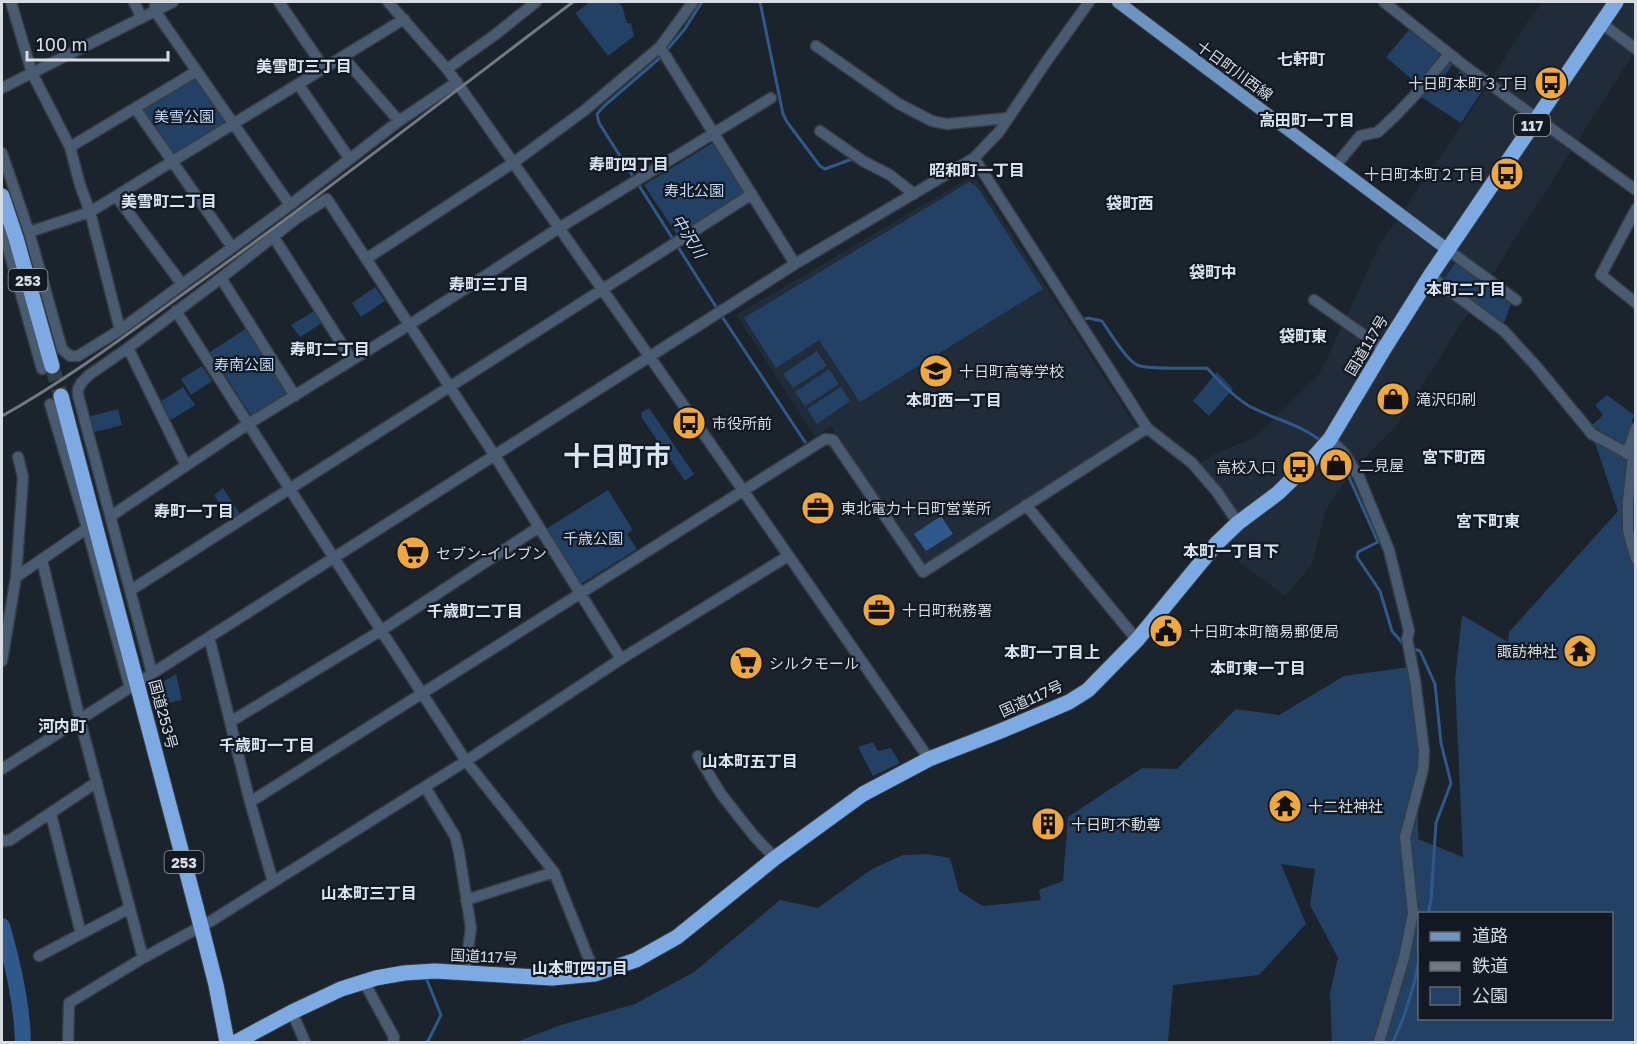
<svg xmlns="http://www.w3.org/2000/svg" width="1637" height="1044" viewBox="0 0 1637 1044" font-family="'Golos Text','Noto Sans JP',sans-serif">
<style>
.built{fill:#202c3a}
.green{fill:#224165;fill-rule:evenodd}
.water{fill:#2e598a}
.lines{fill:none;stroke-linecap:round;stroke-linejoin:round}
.stream{stroke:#2e598a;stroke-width:3}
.river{stroke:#2e598a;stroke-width:16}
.highway-tunnel{stroke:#373f47;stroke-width:15;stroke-dasharray:15 8;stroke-linecap:butt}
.minor-casing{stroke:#353d45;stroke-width:13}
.major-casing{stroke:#353d45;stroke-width:14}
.highway-casing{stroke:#353d45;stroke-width:17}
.minor{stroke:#495b71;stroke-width:10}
.major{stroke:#6e94c2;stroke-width:12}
.highway{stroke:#7daae2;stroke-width:15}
.rail{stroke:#737981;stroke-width:3}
.labels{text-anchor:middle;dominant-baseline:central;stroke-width:4.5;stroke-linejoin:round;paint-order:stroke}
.shield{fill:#121922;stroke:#9ca2a8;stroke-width:1.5}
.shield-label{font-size:14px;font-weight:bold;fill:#d7dce2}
.street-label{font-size:15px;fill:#d7dce2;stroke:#121922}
.poi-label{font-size:15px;fill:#d7dce2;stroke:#121922;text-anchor:start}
.park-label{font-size:15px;fill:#bfd8f6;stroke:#121922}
.neighbourhood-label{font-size:16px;font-weight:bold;fill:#dae4f1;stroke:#121922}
.water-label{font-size:16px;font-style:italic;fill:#c3dcfa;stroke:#121922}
.town-label{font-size:27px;font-weight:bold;fill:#dae4f1;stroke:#121922}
</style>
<rect width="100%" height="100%" fill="#1b232c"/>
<path class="built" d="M1543 2H1635V51L1396 426 1352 471 1326 510 1312 565 1285 596 1210 540 1229 521 1207 488 1191 469 1215 454 1255 437 1320 373 1379 246 1487 87 1527 22Z
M974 175 1137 428 925 564 831 427 815 437 736 315Z"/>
<path class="green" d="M590 2H618L622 6 627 23H631L634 36 608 56 575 13Z
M1411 28 1443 57 1418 85 1386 57Z
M1449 62 1484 88 1461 123 1421 97ZM1452 65 1460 71 1452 83 1444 77Z
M189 80H196L224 121 222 127 172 156 140 110Z
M714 142 746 193 678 236 644 185Z
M969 182 978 188 1043 289 860 402 819 340 776 368 744 318Z
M1456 262 1511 304 1503 325 1444 279Z
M375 287 385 301 361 317 352 303Z
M314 311 322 323 300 337 291 325Z
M247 328 288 393 252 417 210 352Z
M817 351 827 366 793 388 783 374Z
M202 366 212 381 191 395 181 379Z
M829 369 839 384 805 406 795 392Z
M1217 372 1233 389 1209 416 1193 401Z
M183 387 195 405 171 420 160 402Z
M841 387 850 401 817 424 807 409Z
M1607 395 1634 415 1625 446 1594 427 1592 425 1603 415 1595 405Z
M649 408 694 474 685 481 642 418 641 413Z
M118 409 122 425 91 433 87 417Z
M1592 434 1627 454 1636 559 1635 1042H1332L1330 993 1338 958 1310 905 1315 869 1281 864 1306 924 1259 975 1173 985 1168 1042H516L561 1025 635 1004 694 972 780 900 818 908 872 869 903 855 926 854 950 858 959 891 983 906 1041 900 1039 890 1063 881 1068 817 1142 768 1177 769 1236 709 1279 715 1344 676 1409 667 1418 739V839L1463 857 1455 679 1462 615 1508 642 1509 632 1618 511ZM1420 914H1612V1018H1420Z
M223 488 240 514 230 520 214 495Z
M608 490 633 530 627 534 637 549 581 584 546 529Z
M176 674 182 700 155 706 151 689Z
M873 742 878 751 891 748 900 763 873 776 858 747Z"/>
<path class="water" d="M941 516 953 534 926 551 914 534Z"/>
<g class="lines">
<path class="stream" d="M760 2 783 114 787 122 820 166 825 169 852 159
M666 51 684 30 702 2
M634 178 599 123 597 114 603 107 662 56
M638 184 718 310
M721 315 805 442
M1082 320 1088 318 1102 321C1109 331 1126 360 1137 365 1149 370 1192 368 1207 368 1220 382 1233 396 1249 406 1273 419 1300 424 1321 441
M1328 447 1340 457 1378 542 1358 552 1357 557 1380 591 1392 631 1405 646
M1411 648 1420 651 1435 684 1441 743 1451 783 1436 823 1431 900 1428 914
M426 1042 428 1041 441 1015 427 980
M1393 1042 1404 1016 1414 984 1420 956"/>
<path class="river" d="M2 926C13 964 22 1002 23 1042"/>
<path class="highway-tunnel" d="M52 366 61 396"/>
<defs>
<path id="minor" d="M11 2 32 73 70 147 80 185 90 212 120 330
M134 2 142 18
M155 2V11L290 205
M279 2 324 68
M388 2 447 69 460 87C617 310 775 534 929 759
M1384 2 1466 67 1636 190
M1601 23 1636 49
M816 46 899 104 932 121 947 124 1008 118
M660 47 795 264
M343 57 399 121
M447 69 496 34 536 2
M298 84 349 158
M2 88 173 2
M135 108 232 247
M820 131 863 161 890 175 914 194
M70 147 197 71
M2 153 29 232 62 349 70 356H78L120 330 290 205 399 121 457 82
M974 158 1147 428 1192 463 1217 492 1238 523
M1336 165 1360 136 1378 132 1396 115 1417 93 1449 54
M116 196 182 284
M1636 209 1601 275 1636 303
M2 227 42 369
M29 232 90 212 404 19
M273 236 352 360
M1448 250 1516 300
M366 259 513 163 585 110 660 47 693 2
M1430 276 1504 331 1536 366 1592 434 1636 458
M221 278 295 396
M1314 300 1384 349
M176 311 334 558 466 761 554 872 595 974
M128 348 186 466
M50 404 87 528 130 688
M1330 439 1344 453 1359 477 1389 550 1409 631 1407 639 1415 680 1424 751 1423 769 1405 837 1413 913 1404 958 1379 1042
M1627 454 1636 428
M1633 457 1628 502V531L1636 559
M1026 505 1137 640
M111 516 248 424 409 325 559 228 771 98
M42 560 80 720 143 958
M16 577 92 525
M131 590 752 194
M209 637 250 802 273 882
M2 661 16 577 23 477 18 457
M152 673 78 395V389L82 382 89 375 128 348 221 278 297 218 327 199 495 456 621 659
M230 722 382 630 539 527
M698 756 721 794 754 836 775 858
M2 769 795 264 974 158 999 132 1046 62 1089 2
M425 787 455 836 459 852 471 928 465 972
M250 802 825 439 833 440 923 572 1147 428
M51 814 81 934
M2 840 4 841 10 840 97 782
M466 900 554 872
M39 956 130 908
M364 982 394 1037 393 1042
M292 1012 305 1042
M68 1042 69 1003 143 958 211 921 466 761 621 659 788 556"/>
<path id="major" d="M1118 2 1448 250"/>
<path id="highway" d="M2 196 16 238 52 366
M61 396 201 926 216 985 227 1042
M236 1042 292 1012 341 989 376 978 404 973 435 971 552 978 595 974 636 960 677 937 775 858 863 794 929 759 1003 730 1069 702 1088 690 1137 640 1216 544 1238 523 1278 493 1306 466 1330 439 1384 349 1430 276 1616 2"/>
</defs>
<use href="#minor" class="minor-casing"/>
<use href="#major" class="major-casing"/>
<use href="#highway" class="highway-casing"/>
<use href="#minor" class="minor"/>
<use href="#major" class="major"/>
<use href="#highway" class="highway"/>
<path class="rail" d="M2 416C68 379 129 333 190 289 320 196 446 98 573 2"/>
</g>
<defs>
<symbol id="bus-disc" viewBox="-11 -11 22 22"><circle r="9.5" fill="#eea83c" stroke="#121922"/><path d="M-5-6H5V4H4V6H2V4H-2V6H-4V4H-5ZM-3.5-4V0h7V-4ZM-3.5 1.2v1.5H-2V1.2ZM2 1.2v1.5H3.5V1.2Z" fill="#111"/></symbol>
<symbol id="school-disc" viewBox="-11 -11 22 22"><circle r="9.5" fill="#eea83c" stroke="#121922"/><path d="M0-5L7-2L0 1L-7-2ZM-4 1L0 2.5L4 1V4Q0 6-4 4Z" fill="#111"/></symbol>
<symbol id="shop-disc" viewBox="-11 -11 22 22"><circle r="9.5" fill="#eea83c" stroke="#121922"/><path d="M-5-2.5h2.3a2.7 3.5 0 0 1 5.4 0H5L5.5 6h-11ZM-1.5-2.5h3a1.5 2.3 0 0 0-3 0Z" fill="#111"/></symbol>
<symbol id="office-disc" viewBox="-11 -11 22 22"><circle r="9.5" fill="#eea83c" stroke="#121922"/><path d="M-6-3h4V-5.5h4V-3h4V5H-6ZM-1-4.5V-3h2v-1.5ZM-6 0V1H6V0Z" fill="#111"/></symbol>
<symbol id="supermarket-disc" viewBox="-11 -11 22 22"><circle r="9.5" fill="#eea83c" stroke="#121922"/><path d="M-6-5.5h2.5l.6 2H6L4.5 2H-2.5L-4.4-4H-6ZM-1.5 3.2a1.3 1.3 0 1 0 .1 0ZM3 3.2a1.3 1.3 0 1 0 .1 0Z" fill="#111"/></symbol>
<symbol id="civic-disc" viewBox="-11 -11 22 22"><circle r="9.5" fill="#eea83c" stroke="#121922"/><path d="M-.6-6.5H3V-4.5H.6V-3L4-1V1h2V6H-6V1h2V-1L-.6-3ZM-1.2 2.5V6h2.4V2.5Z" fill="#111"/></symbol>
<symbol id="temple-disc" viewBox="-11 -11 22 22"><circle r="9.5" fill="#eea83c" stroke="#121922"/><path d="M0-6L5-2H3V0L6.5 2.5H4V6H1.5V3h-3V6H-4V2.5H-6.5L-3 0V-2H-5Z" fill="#111"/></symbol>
<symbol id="building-disc" viewBox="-11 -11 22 22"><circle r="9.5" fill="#eea83c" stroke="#121922"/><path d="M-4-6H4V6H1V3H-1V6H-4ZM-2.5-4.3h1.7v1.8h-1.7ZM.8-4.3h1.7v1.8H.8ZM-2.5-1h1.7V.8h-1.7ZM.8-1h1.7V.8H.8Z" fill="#111"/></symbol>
</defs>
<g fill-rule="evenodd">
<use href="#bus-disc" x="1532" y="64" width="38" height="38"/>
<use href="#bus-disc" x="1488" y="155" width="38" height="38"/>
<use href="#school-disc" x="917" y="352" width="38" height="38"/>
<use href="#shop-disc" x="1374" y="380" width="38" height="38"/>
<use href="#bus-disc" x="670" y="404" width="38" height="38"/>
<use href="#shop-disc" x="1317" y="446" width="38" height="38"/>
<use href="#bus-disc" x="1280" y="448" width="38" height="38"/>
<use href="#office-disc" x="799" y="489" width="38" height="38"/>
<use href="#supermarket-disc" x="394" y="534" width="38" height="38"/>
<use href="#office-disc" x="860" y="591" width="38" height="38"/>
<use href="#civic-disc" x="1147" y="612" width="38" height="38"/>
<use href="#temple-disc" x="1561" y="632" width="38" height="38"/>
<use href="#supermarket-disc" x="727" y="644" width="38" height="38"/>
<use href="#temple-disc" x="1266" y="787" width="38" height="38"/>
<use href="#building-disc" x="1029" y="805" width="38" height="38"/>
</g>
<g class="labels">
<g class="shield">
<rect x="1514" y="114" width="36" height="22" rx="4.5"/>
<rect x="8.5" y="269" width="39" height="22" rx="4.5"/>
<rect x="164.5" y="851" width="39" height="22" rx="4.5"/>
</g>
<g class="shield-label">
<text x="1532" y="125">117</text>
<text x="28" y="280">253</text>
<text x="184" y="862">253</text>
</g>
<g class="street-label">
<text transform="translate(1235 70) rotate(36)">十日町川西線</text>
<text transform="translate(1366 345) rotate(-59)">国道117号</text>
<text transform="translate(1031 698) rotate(-24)">国道117号</text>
<text transform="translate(164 714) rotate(75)">国道253号</text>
<text transform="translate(484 956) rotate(3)">国道117号</text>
</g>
<g class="poi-label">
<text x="1528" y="83" text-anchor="end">十日町本町３丁目</text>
<text x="1484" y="174" text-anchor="end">十日町本町２丁目</text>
<text x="959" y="371">十日町高等学校</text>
<text x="1416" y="399">滝沢印刷</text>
<text x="712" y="423">市役所前</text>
<text x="1359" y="465">二見屋</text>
<text x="1276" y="467" text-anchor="end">高校入口</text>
<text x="841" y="508">東北電力十日町営業所</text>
<text x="436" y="553">セブン-イレブン</text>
<text x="902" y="610">十日町税務署</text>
<text x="1189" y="631">十日町本町簡易郵便局</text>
<text x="1557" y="651" text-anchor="end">諏訪神社</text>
<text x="769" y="663">シルクモール</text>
<text x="1308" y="806">十二社神社</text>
<text x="1071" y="824">十日町不動尊</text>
</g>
<g class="park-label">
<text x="184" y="116">美雪公園</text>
<text x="694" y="190">寿北公園</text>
<text x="244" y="364">寿南公園</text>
<text x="593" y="538">千歳公園</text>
</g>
<g class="neighbourhood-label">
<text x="1301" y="59">七軒町</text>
<text x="304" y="66">美雪町三丁目</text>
<text x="1307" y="120">高田町一丁目</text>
<text x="629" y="164">寿町四丁目</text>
<text x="977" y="170">昭和町一丁目</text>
<text x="169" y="201">美雪町二丁目</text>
<text x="1130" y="203">袋町西</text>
<text x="1213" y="272">袋町中</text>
<text x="489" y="284">寿町三丁目</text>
<text x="1466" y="289">本町二丁目</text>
<text x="1303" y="336">袋町東</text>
<text x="330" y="349">寿町二丁目</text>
<text x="954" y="400">本町西一丁目</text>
<text x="1454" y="457">宮下町西</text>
<text x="194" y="511">寿町一丁目</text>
<text x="1488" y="521">宮下町東</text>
<text x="1231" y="551">本町一丁目下</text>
<text x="475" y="611">千歳町二丁目</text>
<text x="1052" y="652">本町一丁目上</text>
<text x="1258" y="668">本町東一丁目</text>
<text x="62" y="726">河内町</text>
<text x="267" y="745">千歳町一丁目</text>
<text x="750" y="761">山本町五丁目</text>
<text x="369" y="893">山本町三丁目</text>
<text x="580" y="968">山本町四丁目</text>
</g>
<g class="water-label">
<text transform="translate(689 236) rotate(58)">中沢川</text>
</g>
<g class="town-label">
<text x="617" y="456">十日町市</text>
</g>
</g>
<rect width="1637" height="1044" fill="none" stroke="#d7dce2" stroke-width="6"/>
<rect x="1418" y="912" width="195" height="108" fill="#121922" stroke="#61676f" stroke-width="1.5"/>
<rect x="1430" y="932" width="30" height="9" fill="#6e94c2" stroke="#61676f" stroke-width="1.5"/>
<text x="1472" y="942" font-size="18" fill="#d7dce2">道路</text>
<rect x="1430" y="962" width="30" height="9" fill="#737981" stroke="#61676f" stroke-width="1.5"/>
<text x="1472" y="972" font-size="18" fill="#d7dce2">鉄道</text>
<rect x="1430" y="987" width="30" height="18" fill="#224165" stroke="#61676f" stroke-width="1.5"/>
<text x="1472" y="1002" font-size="18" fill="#d7dce2">公園</text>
<path d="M27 51v9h141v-9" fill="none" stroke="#d7dce2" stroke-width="3"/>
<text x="36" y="51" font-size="18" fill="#d7dce2" stroke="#121922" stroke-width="4.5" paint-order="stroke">100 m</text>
</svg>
